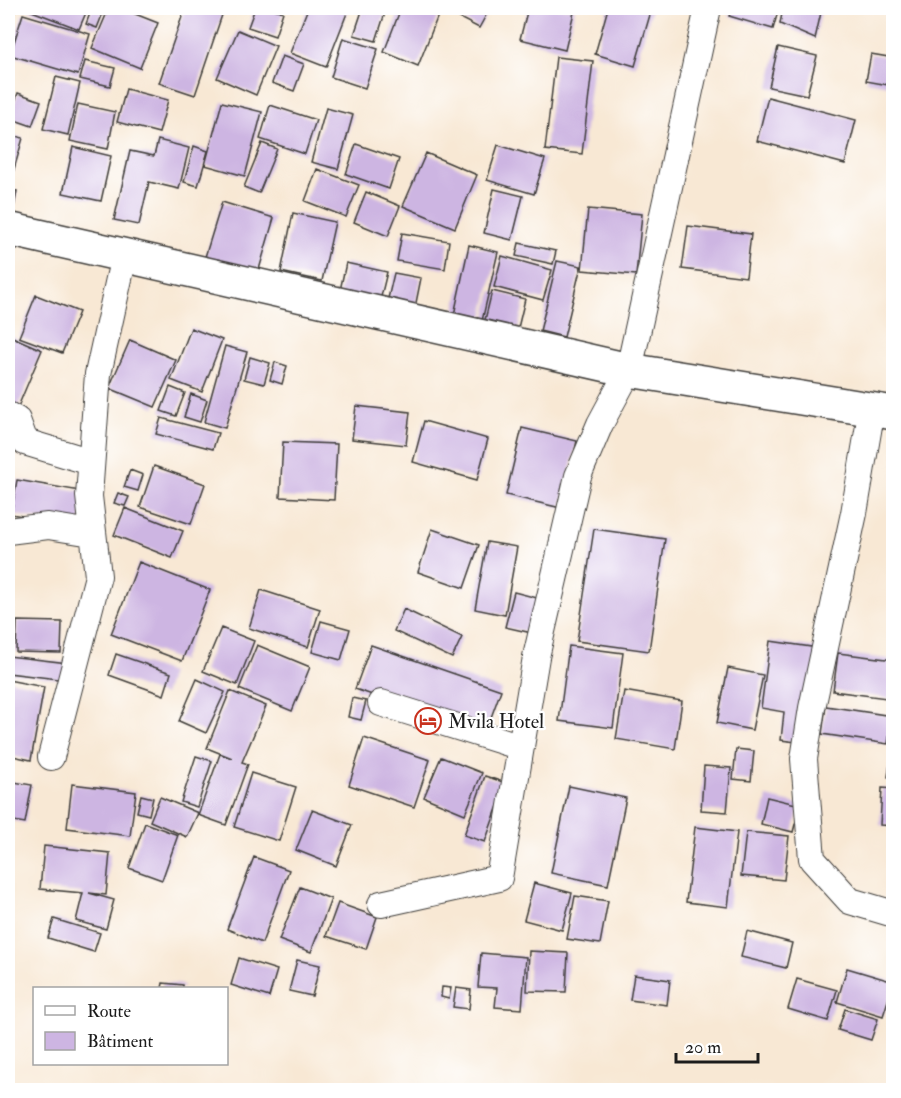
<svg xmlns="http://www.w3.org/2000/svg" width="901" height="1098" viewBox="0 0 901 1098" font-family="'IM FELL Double Pica',serif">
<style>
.building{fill:#cdb5e2}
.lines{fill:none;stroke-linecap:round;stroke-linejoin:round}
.minor-casing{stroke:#3d3b38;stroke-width:28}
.trunk-casing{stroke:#3d3b38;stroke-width:36}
.minor{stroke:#fff;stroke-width:26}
.trunk{stroke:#fff;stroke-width:33}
.labels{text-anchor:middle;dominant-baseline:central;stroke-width:4.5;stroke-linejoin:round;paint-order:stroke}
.poi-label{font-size:20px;fill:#1c1c1c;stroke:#fff;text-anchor:start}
</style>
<rect width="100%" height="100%" fill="#fff"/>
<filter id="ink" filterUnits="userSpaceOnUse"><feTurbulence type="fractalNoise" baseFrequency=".0167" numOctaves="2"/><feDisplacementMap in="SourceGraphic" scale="12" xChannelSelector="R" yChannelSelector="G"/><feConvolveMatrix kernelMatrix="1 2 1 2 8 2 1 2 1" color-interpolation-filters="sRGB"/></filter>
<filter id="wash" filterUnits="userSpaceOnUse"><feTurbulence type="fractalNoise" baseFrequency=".008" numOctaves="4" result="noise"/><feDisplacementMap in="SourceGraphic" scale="24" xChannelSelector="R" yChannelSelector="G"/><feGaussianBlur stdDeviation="1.35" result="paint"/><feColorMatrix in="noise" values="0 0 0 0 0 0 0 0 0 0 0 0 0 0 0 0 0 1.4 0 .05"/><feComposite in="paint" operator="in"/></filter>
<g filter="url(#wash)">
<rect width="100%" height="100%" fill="#f8e8d4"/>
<g id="blocks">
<path class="building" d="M24 8H88L79 29Z
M92 8H105L97 28 86 24Z
M109 8H120L158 23 140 68 92 48Z
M185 8 224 9 195 95 159 83Z
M255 8H271L283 12 275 36 248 27Z
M308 8H349L326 67 290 53Z
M363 8 385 13 376 41 354 35Z
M401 8H426L439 13 418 66 384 52Z
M445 8H490L479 28 444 10Z
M528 8H575L565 50 520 39Z
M608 8H652L635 66 595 54Z
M732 8H779L773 29 729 16Z
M783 8H822L815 39 780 24Z
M8 9 15 11 8 32Z
M23 14 90 34 78 75 10 55Z
M238 30 276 46 256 95 217 78Z
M343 38 378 49 365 88 331 77Z
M778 47 817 56 807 95 769 87Z
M871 54 894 58V86L866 81Z
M282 56 304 64 294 91 272 83Z
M556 57 593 61 582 154 545 150Z
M85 61 115 68 110 86 80 79Z
M56 77 80 83 68 135 43 129Z
M126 89 168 100 159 133 117 122Z
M18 93 41 101 32 126 9 118Z
M768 97 856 120 845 164 757 141Z
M222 102 262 112 245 176 205 165Z
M78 104 115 112 108 149 70 141Z
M270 105 316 120 305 154 260 139Z
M326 108 353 115 338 169 311 162Z
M8 134 23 138 10 183 8 182Z
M158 140 189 148 179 189 149 182 139 225 114 220 130 151 154 156Z
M262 143 277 149 259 193 244 187Z
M356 144 399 159 389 189 346 174Z
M498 145 545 159 534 194 487 180Z
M194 146 208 151 198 186 184 182Z
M73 147 111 156 101 201 63 193Z
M426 153 477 175 455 228 403 206Z
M317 169 359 185 346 217 305 201Z
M494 189 523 196 512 240 484 233Z
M8 190 17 191 13 213 8 212Z
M366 192 400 206 388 236 354 222Z
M222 202 274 218 258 273 205 257Z
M588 209 642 214 636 275 582 270Z
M293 213 335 222 322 281 281 272Z
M688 226 751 234 746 277 682 269Z
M402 233 449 241 445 269 397 261Z
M519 243 556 251 553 264 516 256Z
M469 245 498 252 482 321 454 315Z
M502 256 552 270 543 300 494 287Z
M557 261 581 266 564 337 540 331Z
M346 263 387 272 379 305 339 295Z
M394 273 421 278 415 308 387 303Z
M492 291 525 299 518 328 485 320Z
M36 295 79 312 62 353 19 337Z
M191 328 222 340 202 392 171 380Z
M8 335 42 350 12 421 8 419Z
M130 340 176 360 155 407 109 388Z
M225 346 247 352 225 428 204 422Z
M250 357 270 363 264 384 244 379Z
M275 362 287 366 282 384 270 380Z
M170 387 185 393 176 416 161 411Z
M191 394 207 400 200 422 184 417Z
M356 406 410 412 406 445 352 439Z
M161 418 218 433 213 449 156 434Z
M424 421 488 439 477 480 413 462Z
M522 428 577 441 561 508 506 495Z
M283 442 337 444 334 500 280 497Z
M154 466 205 484 191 524 140 507Z
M130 470 143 475 138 491 124 487Z
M17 480 86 492 79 526 11 514Z
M118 493 129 497 125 506 114 503Z
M125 508 183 531 172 558 114 535Z
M432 529 479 545 464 588 418 572Z
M594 529 665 539 649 651 577 641Z
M487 542 517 547 505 615 475 609Z
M139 562 210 590 182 661 111 634Z
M261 590 320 609 308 647 249 628Z
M514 592 541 599 532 633 505 627Z
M404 609 462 637 452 658 394 631Z
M17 621 62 622 61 653 16 652Z
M321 621 350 629 341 660 312 652Z
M221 628 254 641 237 685 203 671Z
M770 641 818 648 804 743 781 740 784 712 761 708Z
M257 645 310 667 292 711 239 689Z
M371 645 501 690 485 734 355 689Z
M569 646 623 653 613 728 559 721Z
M838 653 894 660V699L833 691Z
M116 654 171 673 164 695 109 675Z
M8 656 68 663 66 680 8 673Z
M728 668 763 675 752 730 717 723Z
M197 679 225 692 206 733 179 721Z
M8 680 44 687 31 760 8 755Z
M230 691 266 706 242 762 248 764 226 825 198 815 220 754 232 758 207 748Z
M624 691 682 701 675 749 616 739Z
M352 698 366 701 361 720 348 717Z
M826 706 892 716 888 744 822 734Z
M364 738 430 760 414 807 349 785Z
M736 749 754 751 751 781 733 779Z
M892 750H894V778L888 777Z
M196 756 212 761 197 807 181 802Z
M441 757 482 773 465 814 424 797Z
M704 766 731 768 727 812 701 810Z
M251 773 296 787 279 841 234 827Z
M485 776 506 783 485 842 464 835Z
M8 781 32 785 25 823 8 820Z
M72 784 136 792 130 836 67 828Z
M569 786 626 798 608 885 551 873Z
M882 788 894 789V826L880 825Z
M141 795 153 798 149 815 137 812Z
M160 797 198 813 187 837 150 821Z
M767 797 800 805 793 832 761 824Z
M312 810 352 825 336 866 296 850Z
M145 823 178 835 162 880 129 868Z
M695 827 737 832 728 907 686 902Z
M746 832 789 836 784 880 741 876Z
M44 846 110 853 106 895 89 893 114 900 106 929 76 921 83 893 40 889Z
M254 857 289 870 262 943 227 929Z
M534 883 572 893 562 930 524 920Z
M300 887 331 899 311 952 279 940Z
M575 896 608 901 600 944 567 939Z
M338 903 377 917 366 949 326 936Z
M54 919 100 933 94 952 48 938Z
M747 931 792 943 786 968 741 957Z
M529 951 568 953 566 992 527 991Z
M481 953 526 957 522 1009 495 1007 497 988 478 987Z
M239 958 277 970 269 997 231 985Z
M297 960 320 965 312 996 289 991Z
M847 968 894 982 883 1016 837 1002Z
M634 975 670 980 667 1005 630 1000Z
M797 979 837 990 828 1021 788 1009Z
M163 983 183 985V988H162Z
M442 987 451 988 449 999 441 997Z
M456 988 471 990 469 1009 453 1007Z
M845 1009 878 1019 871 1040 838 1030Z"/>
</g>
</g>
<g filter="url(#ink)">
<use href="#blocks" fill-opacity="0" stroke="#3d3b38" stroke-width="1.5"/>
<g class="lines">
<defs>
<path id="minor" d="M872 408 854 513 812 708 804 759 812 859 850 901 894 914
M8 415 17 420 25 442 91 462
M8 531 48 526 92 533
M381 703 521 747
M51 757 98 576 89 496 98 374 124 256
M381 904 499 878 536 657 578 476 600 424 629 370 708 8"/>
<path id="trunk" d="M8 229 629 370 894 413"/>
</defs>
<use href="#minor" class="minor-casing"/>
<use href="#trunk" class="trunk-casing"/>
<use href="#minor" class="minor"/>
<use href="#trunk" class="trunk"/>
</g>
</g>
<defs>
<symbol id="hotel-ring" viewBox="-11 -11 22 22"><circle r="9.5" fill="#fff" stroke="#c8321e" stroke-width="1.5"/><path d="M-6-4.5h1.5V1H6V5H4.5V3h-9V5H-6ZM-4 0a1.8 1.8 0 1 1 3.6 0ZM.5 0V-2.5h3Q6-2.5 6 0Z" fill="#c8321e"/></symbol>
</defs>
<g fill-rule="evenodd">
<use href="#hotel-ring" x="413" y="706" width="30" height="30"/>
</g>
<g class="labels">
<g class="poi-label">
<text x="448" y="721">Mvila Hotel</text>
</g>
</g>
<rect width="901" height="1098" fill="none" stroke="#fff" stroke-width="30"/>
<rect x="33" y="987" width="195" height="78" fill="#ffffff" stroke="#a4a4a4" stroke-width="1.5"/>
<rect x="45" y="1006" width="30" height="9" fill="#ffffff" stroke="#a4a4a4" stroke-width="1.5"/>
<text x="87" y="1017" font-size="18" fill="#1c1c1c">Route</text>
<rect x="45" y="1032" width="30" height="18" fill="#cdb5e2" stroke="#a4a4a4" stroke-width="1.5"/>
<text x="87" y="1047" font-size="18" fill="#1c1c1c">Bâtiment</text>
<path d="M676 1053v9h82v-9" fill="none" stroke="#1c1c1c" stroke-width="3"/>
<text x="685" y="1053" font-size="18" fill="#1c1c1c" stroke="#ffffff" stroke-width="4.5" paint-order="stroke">20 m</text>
</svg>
